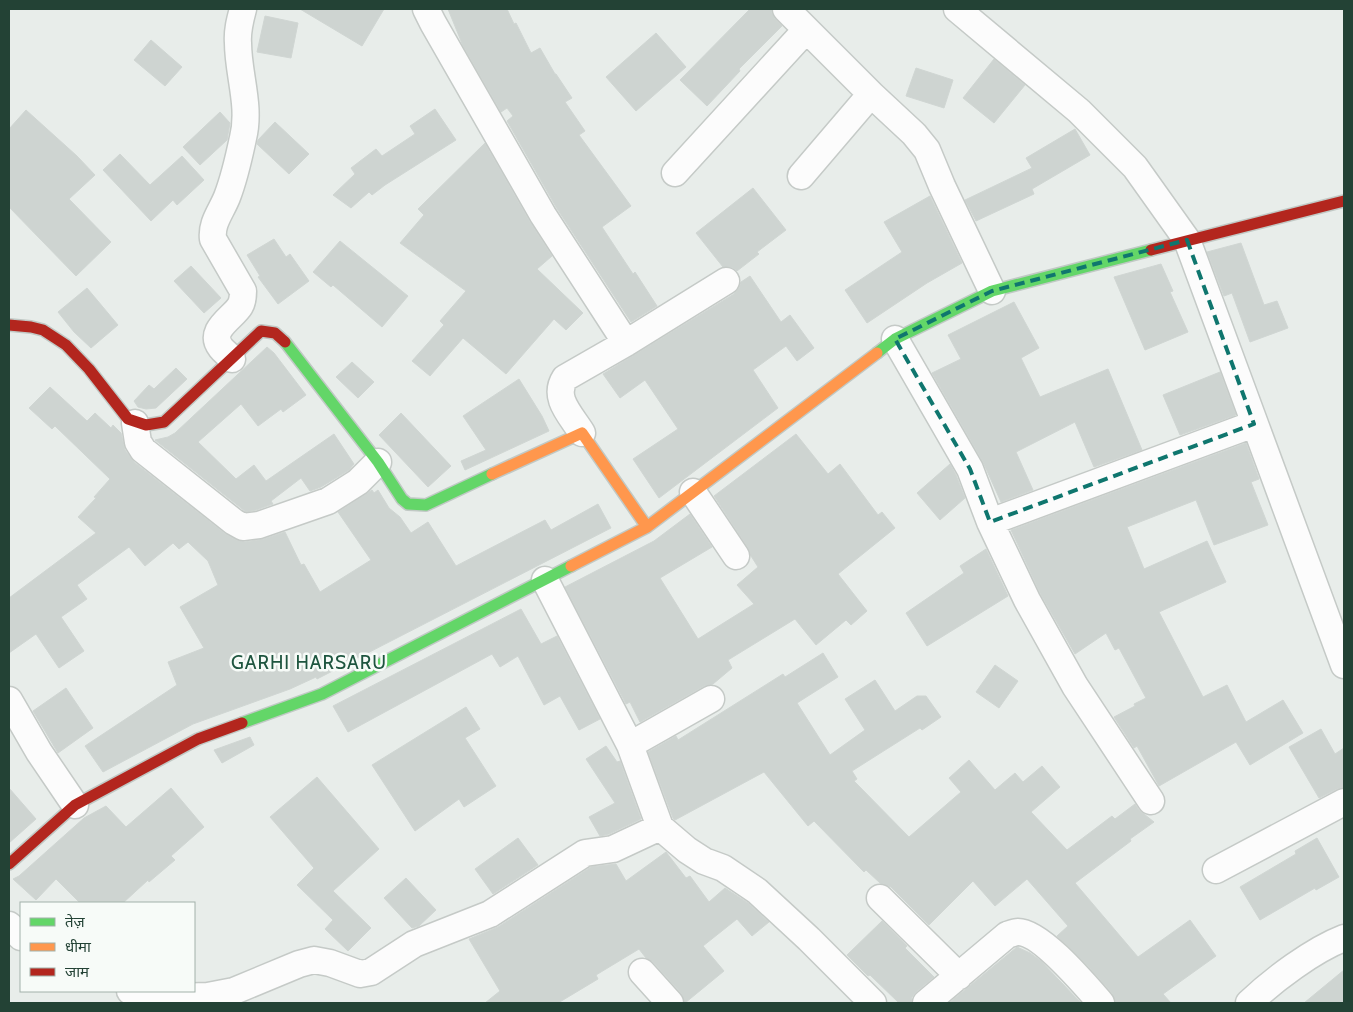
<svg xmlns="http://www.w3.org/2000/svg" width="1353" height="1012" viewBox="0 0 1353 1012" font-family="Cabin,'Noto Sans Devanagari',sans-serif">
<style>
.building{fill:#ced4d1;stroke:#d0d6d3}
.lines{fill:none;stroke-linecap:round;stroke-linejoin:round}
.street-casing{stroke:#c5cac7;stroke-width:29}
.fast-casing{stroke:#c1c9c5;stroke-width:14}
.slow-casing{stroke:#c1c9c5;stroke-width:14}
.jam-casing{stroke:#c1c9c5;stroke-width:14}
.street{stroke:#fcfcfc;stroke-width:26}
.fast{stroke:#63d668;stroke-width:11}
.slow{stroke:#ff974d;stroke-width:11}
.jam{stroke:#b3261e;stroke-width:11}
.marked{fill:none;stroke:#0f766e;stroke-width:4;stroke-dasharray:10 6;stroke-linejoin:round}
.labels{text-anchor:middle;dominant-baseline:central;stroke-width:5;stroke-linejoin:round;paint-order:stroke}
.quarter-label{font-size:19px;letter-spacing:1px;fill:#1e553f;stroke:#f7fbf8}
</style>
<rect width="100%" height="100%" fill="#e8edea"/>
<path class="building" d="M300 9H384L362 46Z
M448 9H507L514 24 516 23 531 53 540 48 555 74H556L572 98 565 102 585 131 579 135 631 206 602 227 633 274 635 272 657 306 631 322 556 207 507 121 513 116 507 108 501 112 463 46Z
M750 9H771L772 13 775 19 782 26 739 69 740 71 707 106 680 80Z
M265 16 298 23 291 58 257 52Z
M656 33 686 67 636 111 606 77Z
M151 40 182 67 165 86 134 60Z
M994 59 1025 85 994 123 963 98Z
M916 68 953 80 944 108 906 96Z
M435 109 456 140 385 185 372 195 369 192 351 208 333 195 355 174 351 168 376 149 382 156 415 134 410 126Z
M26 110 77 156 95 175 69 199 111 242 76 276 9 207V129Z
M220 112 230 123 227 140 200 165 183 147Z
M275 122 309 154 289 174 257 144 258 140Z
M1075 129 1090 155 1032 189 1034 194 976 221 965 200 1032 168 1026 158Z
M485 143 530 222 552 256 537 269 583 313 566 330 554 319 506 374 463 338 430 376 412 361 444 325 440 321 466 291 400 243 424 215 418 209Z
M120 154 150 185 182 156 204 180 177 205 173 200 151 221 103 170Z
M753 188 786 230 757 252 759 254 737 271 733 268 723 267 696 233Z
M930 196 962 263 927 283 867 323 845 290 902 252 884 222Z
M274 239 286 257 290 254 309 281 278 304 258 277 260 276 247 255Z
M340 241 408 296 382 327 333 285 331 287 313 272Z
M1241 243 1264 305 1277 301 1288 328 1250 342 1232 293 1224 296 1207 252Z
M1161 264 1173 291 1170 292 1188 332 1145 350 1114 277Z
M191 266 221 298 204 313 174 281Z
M750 276 781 322 790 315 814 348 797 361 786 346 753 370 778 408 659 498 633 459 678 429 645 380 620 398 603 374 734 294 739 288 741 282Z
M87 288 118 325 91 348 74 332 58 312Z
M1014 302 1039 348 1021 358 1040 397 1108 369 1142 450 1094 467 1075 422 1016 452 1033 490 1001 502 983 462 932 373 961 359 948 335Z
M267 347 274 353 306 395 283 412 281 409 258 426 241 404 198 442 236 479 254 465 266 481 334 434 354 464 349 470 321 487 310 491 301 478 271 501 273 504 256 510 246 512 155 440 168 437 175 433Z
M352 362 374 382 358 398 336 377Z
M176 368 187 379 156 408 146 409 138 407 134 401 149 385 154 389Z
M1220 372 1236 415 1180 435 1163 395Z
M519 379 542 416 549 431 465 470 461 461 486 450 463 416Z
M50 387 87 421 95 413 111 428 113 425 121 433 125 450 134 462 227 535 236 540 245 542 264 539 285 532 301 565 304 564 320 592 371 560 338 512 372 490 374 493 378 490 389 508 400 517 411 533 428 522 456 566 545 520 551 530 598 504 611 528 317 679 316 677 290 689 193 724 103 772 85 746 177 685 168 662 204 648 180 607 218 585 208 561 188 542 179 549 173 543 145 566 129 547 77 585 87 599 61 617 84 651 59 668 36 634 9 653V598L96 533 78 517 96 498 94 497 110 479 55 426 52 429 29 408Z
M401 413 451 466 428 487 379 435Z
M796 434 828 474 840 464 878 515 882 512 895 528 838 574 867 611 851 625 846 620 816 645 795 619 728 660 732 668 713 684 704 686 640 722 630 702 626 704 565 587 654 541 690 514 712 547 660 578 698 639 754 604 737 585 758 567 751 556 748 548 714 496Z
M1246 443 1259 479 1251 482 1268 525 1214 545 1196 500 1127 527 1144 569 1207 541 1226 582 1159 612 1203 697 1227 685 1246 722 1283 700 1303 733 1250 765 1236 742 1159 786 1137 746 1134 748 1114 717 1135 706 1134 704 1146 698 1119 648 1115 650 1106 633 1075 654 1040 593 1011 530Z
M950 464 956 475 965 498 940 520 917 493Z
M986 549 1008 596 927 646 906 613 964 573 960 566Z
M521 609 541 644 557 636 600 719 579 730 560 696 544 705 518 656 500 667 492 654 348 732 333 706Z
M823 653 838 677 797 703 830 755 865 730 845 699 875 680 895 711 917 696H926L941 717 922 730 920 728 852 771 857 779 854 781 909 837 961 792 949 778 969 760 995 790 1015 773 1023 782 1042 766 1060 787 1031 812 1067 850 1112 816 1115 819 1135 804 1139 810 1154 822 1130 839 1131 841 1075 883 1138 957 1190 920 1216 956 1163 994 1171 1003H1116L1112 993 1085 963 1057 936 1068 926 1027 879 995 906 973 881 929 925 891 887 884 884 880 883 866 870 864 872 814 821 808 826 764 772 675 820 673 818 648 752 676 736 678 740 783 674 785 677Z
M995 665 1018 681 999 708 976 692Z
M66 688 93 728 58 753 33 711Z
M466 707 480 729 465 738 496 786 464 807 459 799 415 831 372 765Z
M1321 729 1335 754 1344 748V787L1337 789 1319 798 1289 747Z
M250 737 254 745 222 763 214 750Z
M606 746 617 762 620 761 641 819 609 834 600 836 589 817 615 803 586 759Z
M317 777 379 849 333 891 371 928 348 951 325 929 333 920 297 885 314 868 270 817Z
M9 788 36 819 9 843Z
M171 788 204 827 171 856 175 860 149 882 148 880 123 903H80L56 879 36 900 13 879 19 876 84 818 106 806 126 827Z
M518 838 538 865 493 894 475 869Z
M1317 838 1339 877 1316 890 1315 888 1260 920 1240 887 1296 854 1295 851Z
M666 852 686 878 690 876 709 902 725 888 748 903 769 922 752 936 737 919 703 946 724 971 685 1003 681 993 653 962 646 958 639 949 596 975 598 979 558 1003H485L500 991 469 939 498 927 591 867 616 864 626 881Z
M406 878 436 910 419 926 412 928 384 898Z
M882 921 907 946 905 948 934 977 916 992 912 997 911 1003H899L870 975 868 976 847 955Z
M1017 947 1030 953 1041 961 1081 1003H949Z
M1344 970V1003H1304Z"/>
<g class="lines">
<defs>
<path id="street" d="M426 9 433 23 543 215 626 343 565 378C552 398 571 415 582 433
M786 9 871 94 801 176
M957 9 1079 111 1135 167 1187 240 1344 665
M871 94 914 134 927 150 942 186 992 291
M675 173 806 30
M895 339 970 469 990 522 1027 600 1075 686 1151 801
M626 343 726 281
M232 359C229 355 224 352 221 348 207 330 233 318 240 306 243 301 243 296 243 291L213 239C211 223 221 212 227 197 234 179 239 157 243 138 251 106 238 74 238 43 237 31 240 20 243 9
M135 423 138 442 143 450 234 522 243 527 259 525 328 501 358 482 378 462
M693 492 736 556
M990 522 1254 424
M545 580 630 745 711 699
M9 700 39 752 75 805
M630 745 660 827
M1216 870 1344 802
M880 898 959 976
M9 925 21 937
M642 972 670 1003
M130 991 173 997 208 996 234 991 299 964 314 960 330 963 360 974 371 972 414 944 490 914 585 853 613 849 660 827 687 850 704 861 723 868 757 891 809 939 873 1003
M926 1003 1007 935C1010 934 1015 932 1018 932 1041 932 1086 986 1101 1003
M1249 1003C1273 980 1313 950 1344 938"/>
<path id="fast" d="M285 342 378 462 402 499 408 504 426 505 492 474
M877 353 895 339 992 291 1151 250
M242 723 322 694 571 566"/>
<path id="slow" d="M492 474 582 433 647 527
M571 566 647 527 877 353"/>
<path id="jam" d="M1151 250 1344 201
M9 325 31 327 43 330 66 345 89 369 128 419 146 425 164 422 261 331 275 333 285 342
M9 864 75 805 198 739 242 723"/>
</defs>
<use href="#street" class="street-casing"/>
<use href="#fast" class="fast-casing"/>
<use href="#slow" class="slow-casing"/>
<use href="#jam" class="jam-casing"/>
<use href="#street" class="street"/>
<use href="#fast" class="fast"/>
<use href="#slow" class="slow"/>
<use href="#jam" class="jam"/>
</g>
<path class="marked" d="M1187 240 1254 424 990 522 970 469 895 339 992 291Z"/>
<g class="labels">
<g class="quarter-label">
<text x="309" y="662">GARHI HARSARU</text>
</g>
</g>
<rect width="1353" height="1012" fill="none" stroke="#234235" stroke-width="20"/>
<rect x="20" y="902" width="175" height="90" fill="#f7fbf8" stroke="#a2b1aa"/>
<rect x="30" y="918" width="25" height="8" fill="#63d668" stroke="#a2b1aa"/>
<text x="65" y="927" font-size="15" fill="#234235">तेज़</text>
<rect x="30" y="943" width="25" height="8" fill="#ff974d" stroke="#a2b1aa"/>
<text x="65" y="952" font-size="15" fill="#234235">धीमा</text>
<rect x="30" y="968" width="25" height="8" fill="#b3261e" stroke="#a2b1aa"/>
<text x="65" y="977" font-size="15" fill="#234235">जाम</text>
</svg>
